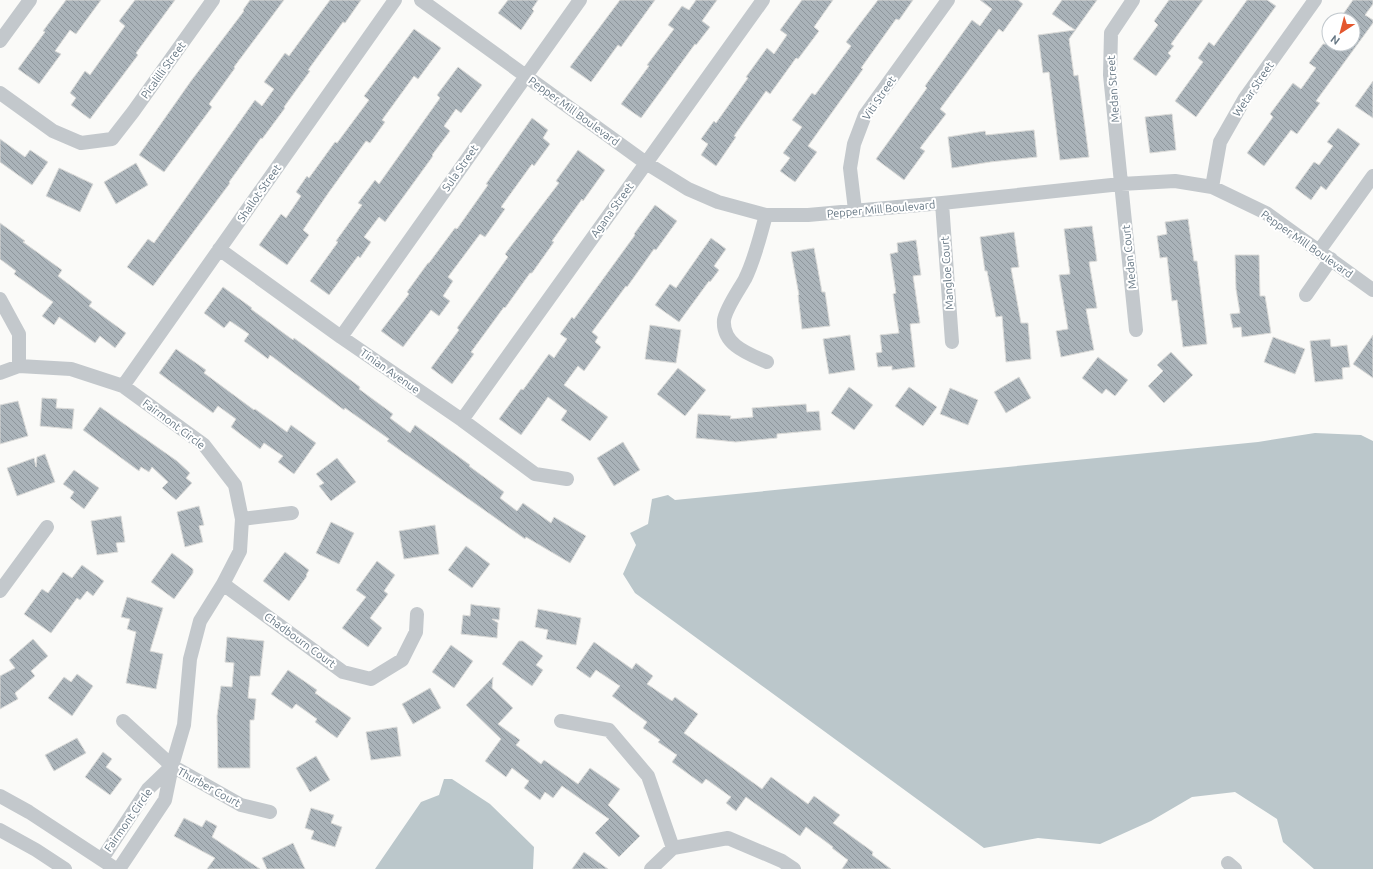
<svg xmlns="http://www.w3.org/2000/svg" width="1373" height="869" viewBox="0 0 1373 869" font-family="Ubuntu,sans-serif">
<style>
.water{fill:#bbc7cb}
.building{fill:url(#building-back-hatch);stroke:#dcdcda}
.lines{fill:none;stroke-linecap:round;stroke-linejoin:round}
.minor{stroke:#c3c8cc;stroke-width:14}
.labels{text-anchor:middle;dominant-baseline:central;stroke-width:4;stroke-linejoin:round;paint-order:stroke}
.street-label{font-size:11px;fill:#657683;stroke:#fff}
</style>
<defs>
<pattern id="building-back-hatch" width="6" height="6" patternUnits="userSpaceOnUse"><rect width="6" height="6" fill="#aab3b9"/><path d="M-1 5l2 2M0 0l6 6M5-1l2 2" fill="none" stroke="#8e969c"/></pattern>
</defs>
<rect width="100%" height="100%" fill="#fafaf8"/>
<path class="water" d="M1315 433 1361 435 1373 441V869H1314L1283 842 1277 819 1235 792 1192 797 1151 821 1100 844 1038 838 984 848 635 593 623 574 636 545 630 533 648 524 652 499 668 495 675 500 1258 442Z
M444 779H452L490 804 534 847 533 869H375L421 802 439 795Z"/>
<path class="building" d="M66 0H101L76 34 70 30 55 51 61 54 39 84 18 69 45 32 43 31Z
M135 0H175L136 53 138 55 90 119 71 105 76 98 70 93 85 71 90 75 125 26 119 21Z
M250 0H284L234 67 235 68 209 104 212 107 164 172 139 155 191 81 244 11 243 10Z
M330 0H361L345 23 343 22 308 70 310 71 284 107 285 108 262 139 261 138 229 182 230 183 153 286 127 267 148 239 154 243 255 100 262 106 274 89 264 82 285 53 289 56Z
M508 0H538L532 9 534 11 521 30 498 13Z
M620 0H655L621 47 618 45 591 82 570 67Z
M696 0H717L702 21 710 27 696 45 695 44 641 118 621 104 649 66 647 65 674 29 668 25 682 6 689 10Z
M802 0H833L814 27 819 31 798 59 796 58 770 94 766 91 734 136 736 137 716 166 701 155 708 144 701 139 714 121 716 123 748 78 746 77 767 48 774 54 787 35 780 30Z
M878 0H913L899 20 896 19 861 68 863 69 808 146 817 152 795 182 780 171 790 158 783 153 802 127 792 120 812 93 815 95 851 46 846 42Z
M980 0H1018L1023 4 1003 32 999 29 940 109 946 114 920 148 925 151 904 180 876 159 927 88 925 86 972 20 980 26 992 9Z
M1062 0H1097L1069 39 1074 76 1078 75 1089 157 1060 160 1049 72 1043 73 1038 35 1075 30 1052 14Z
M1169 0H1203L1171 44 1174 46 1168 53 1171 56 1156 76 1133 59 1158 25 1154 21Z
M1247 0H1267L1276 6 1196 117 1175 101 1203 62 1198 58 1209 42 1214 46Z
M1353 0H1373V4L1365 15 1373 20V23L1316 101 1320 103 1297 134 1291 130 1264 166 1247 153 1273 117 1270 114 1293 83 1301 89 1316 68 1309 63 1323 44H1353V20H1339Z
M414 29 441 48 418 79 414 76 382 120 385 122 370 143 366 141 329 192 303 230 309 235 287 265 259 245 281 214 286 218 301 196 296 192 307 176 309 178 335 142 337 143 369 100 364 96Z
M458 67 482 85 461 113 456 109 444 126 450 131 432 155 433 156 385 222 379 217 364 237 371 242 360 258 358 256 329 295 310 281 338 242 336 241 362 205 358 203 375 180 379 184 440 98 437 95Z
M1373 81V118L1355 106Z
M1172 114 1176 150 1150 153 1145 117Z
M532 118 548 130 543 138 550 144 534 166 532 164 501 207 505 209 485 237 480 234 448 277 453 281 443 296 450 301 439 316 431 310 403 347 381 331 409 294 407 292 428 263H429L455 228 457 229 488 185 486 184Z
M1338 128 1360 144 1326 190 1321 186 1311 200 1295 188 1314 162 1319 165 1333 146 1327 142Z
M1034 130 1037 157 990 162 952 168 948 137 985 131 986 135Z
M0 139 25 157 30 150 48 162 32 185 0 162Z
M578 150 605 170 583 201 582 199 552 241 554 242 532 273H530L505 308 504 307 471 352 474 354 452 384 431 368 459 330 457 328 508 257 505 254 559 183 556 181Z
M136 163 148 185 116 204 104 182Z
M59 168 93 184 80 212 46 196Z
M655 205 677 221 656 250 654 249 627 287 626 286 592 332 598 337 595 342 601 347 584 371 578 366 564 385 608 417 590 441 561 420 567 411 548 397 521 435 499 419 521 389 523 390 549 354 554 358 567 339 560 334 572 317 574 319 635 235 634 234Z
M1188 219 1194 261H1197L1207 344 1183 347 1177 300 1172 301 1167 257 1160 258 1157 236 1167 234 1165 222Z
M0 223 25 241 23 242 62 270 58 276 92 302 89 306 126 333 115 348 100 336 95 343 59 317 54 325 42 316 53 302 14 274 16 271 0 259Z
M1092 226 1097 261 1089 262 1097 308 1086 309 1094 350 1061 357 1056 331 1068 329 1059 275 1070 274 1064 229Z
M1014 232 1019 267 1011 268 1021 323H1028L1031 359 1006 362 1002 316 996 317 987 271H985L980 237Z
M711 238 726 249 714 266 719 270 710 282 709 281 679 322 655 305 670 284 676 288Z
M916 240 921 275 913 276 920 323 910 324 915 367 892 370V366L878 367 876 353 882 352 880 335 899 333 893 294 896 293 890 254 898 252 897 243Z
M814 248 822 292H825L830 326 802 329 798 295H799L791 252Z
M1235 255H1259L1260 296H1265L1271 333 1242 337 1241 327 1233 328 1230 314 1240 313 1236 289Z
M223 287 252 308 251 309 293 340 294 338 360 387 359 389 393 414 390 418 410 433 415 425 470 465 469 466 504 492 500 498 517 511 523 503 551 523 554 517 586 536 570 563 526 537 525 539 387 441 389 439 345 408 344 410 270 355 268 359 244 341 249 334 230 321 224 328 204 313Z
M650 325 681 330 676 363 645 359Z
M850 335 855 370 829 374 823 339Z
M1373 335V378L1353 364Z
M1273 337 1305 349 1295 374 1264 362Z
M1330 339 1331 347 1347 345 1350 367 1342 368 1343 379 1315 382 1310 341Z
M176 349 206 370 204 373 254 410 255 409 287 432 291 425 316 443 294 474 278 462 283 456 264 443 260 449 231 427 236 419 218 406 213 413 159 373Z
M1171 352 1193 375 1164 403 1148 386 1163 371 1157 365Z
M1098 357 1128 380 1115 396 1106 389 1102 394 1082 378Z
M678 368 706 390 685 416 657 394Z
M1019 377 1031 398 1006 413 994 392Z
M849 387 873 405 854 430 831 413Z
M909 387 937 407 923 426 895 406Z
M950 388 978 400 968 425 940 414Z
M42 398 57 399 56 408 74 409 72 429 40 426Z
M18 401 28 436 0 444V405Z
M806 404 807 412 819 411 821 430 777 434V438L736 442 696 438 698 414 731 416 730 419 753 417 752 408Z
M100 407 177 461 190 473 186 478 192 483 176 500 162 488 168 482 152 467 149 472 141 467 139 471 83 430Z
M623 442 640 470 614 486 597 458Z
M45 454 55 482 17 496 7 468 34 458 36 467 37 457Z
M337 458 356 482 331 501 319 486 324 483 316 474Z
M74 470 99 488 84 509 70 498 74 492 63 484Z
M199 506 204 525 199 526 203 542 185 547 177 512Z
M121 516 125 542 116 543 118 552 97 555 91 521Z
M331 522 354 533 339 564 316 553Z
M435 525 439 554 404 559 399 531Z
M466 546 490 564 472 588 448 570Z
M285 552 309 570 306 575 307 576 289 601 263 581Z
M172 553 193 569V573L174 599 151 582Z
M377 561 395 575 384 591 388 594 370 618 382 628 368 647 342 628 366 597 356 590Z
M82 565 104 581 93 596 87 591 80 600 77 598 51 633 24 614 42 589 48 593 63 572 72 578Z
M127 597 163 608 150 651 163 654 156 689 126 683 136 632 127 629 130 619 121 617Z
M471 604 474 605 500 608 499 620 492 619 498 623 497 638 461 634 463 615 470 616Z
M538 609 581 618 576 645 546 639 548 630 535 627Z
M227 637 264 641 260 676H250L248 698 256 699 254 720H250V768H218L217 716 221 686 232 687 234 663 225 662Z
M33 639 48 656 31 671 35 676 15 693 18 699 0 709V676L15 668 9 660Z
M519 641H523L543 656 536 665 543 670 532 686 502 664Z
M594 642 632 669 636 663 653 676 647 684 672 701 675 697 698 714 684 733 762 789 771 777 808 804 814 796 840 815 833 823 873 852 872 855 891 869H842L848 860 832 848 833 847 806 827 800 836 746 797 736 811 726 803 731 797 706 779 702 784 672 762 677 755 658 742 660 740 643 728 647 722 612 696 620 686 596 670 590 678 576 668Z
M451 645 473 661 454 688 432 672Z
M288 670 317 690 315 693 351 718 337 738 315 722 317 719 296 704 292 709 271 694Z
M77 674 93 686 72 716 48 698 64 677 71 682Z
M493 677 492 688 513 708 498 724 520 740 516 745 541 764 544 760 578 784 590 768 620 789 608 805 640 836 619 857 595 833 609 819 562 786 553 798 545 792 540 800 524 788 529 781 512 768 506 777 485 761 501 739 466 705Z
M430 688 441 708 413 724 402 704Z
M397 727 401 756 371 760 366 732Z
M77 738 86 753 54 771 45 755Z
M103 752 112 759 106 767 122 779 110 795 85 777Z
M316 756 330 780 310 792 296 768Z
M311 808 334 815 331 823 342 827 335 847 311 839 314 831 305 828Z
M184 818 202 827 206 820 217 826 212 837 260 869H207L215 858 174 836Z
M293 843 305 869H267L262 858Z
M584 852 608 869H572Z"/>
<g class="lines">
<path class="minor" d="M421 0 646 163 688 189 718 202 766 215H808L942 203 1121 184 1175 181 1212 187 1266 213 1373 290
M1133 0 1111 33 1110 75 1136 330
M0 41 30 0
M0 93 53 131 81 143 112 139 133 112 213 0
M1212 187 1220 142 1245 98 1315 0
M942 203 952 342
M855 210 850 168 854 144 865 115 948 0
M766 215C760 236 755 259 745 279 739 290 726 308 724 320 722 345 749 354 767 362
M219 249 341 337 462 420 535 474 567 479
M1319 251 1373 176
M1306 295 1331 259
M0 299 19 334V366
M341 337 580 0
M0 373 19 366 71 369 123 386 204 445 235 485 242 519 240 551 223 584 200 621 190 659 184 725 172 766 165 800 119 869
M123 386 395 0
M462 420 763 0
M242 519 292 513
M223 584 343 672 371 679 402 660 416 632 417 614
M0 591 47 527
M123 721 172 766 241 805 270 812
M561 721 609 730 648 776 673 848
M0 796 29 812 116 869
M0 830 36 850 65 869
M102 859 148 789 172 766
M1228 863 1235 869
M651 869 673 848 728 838 782 861 794 869"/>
</g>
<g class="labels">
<g class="street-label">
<text transform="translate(163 70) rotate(-54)">Picalilli Street</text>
<text transform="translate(1113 89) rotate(-94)">Medan Street</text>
<text transform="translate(1253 89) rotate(-56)">Wetar Street</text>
<text transform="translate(879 98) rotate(-56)">Viti Street</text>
<text transform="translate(574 111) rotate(36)">Pepper Mill Boulevard</text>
<text transform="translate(460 168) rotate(-55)">Sula Street</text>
<text transform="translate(259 193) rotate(-55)">Shallot Street</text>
<text transform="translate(881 209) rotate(-5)">Pepper Mill Boulevard</text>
<text transform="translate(612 210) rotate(-54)">Agana Street</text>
<text transform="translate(1307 244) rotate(35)">Pepper Mill Boulevard</text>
<text transform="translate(1129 257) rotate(-96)">Medan Court</text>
<text transform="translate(947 273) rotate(-94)">Mangloe Court</text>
<text transform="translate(390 371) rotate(35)">Tinian Avenue</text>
<text transform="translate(174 424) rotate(37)">Fairmont Circle</text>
<text transform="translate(300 640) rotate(36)">Chadbourn Court</text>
<text transform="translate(209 787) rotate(29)">Thurber Court</text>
<text transform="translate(128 820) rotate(-55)">Fairmont Circle</text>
</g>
</g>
<g transform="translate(1341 32) rotate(216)"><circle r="19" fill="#ffffff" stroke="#c1c8cd"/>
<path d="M0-3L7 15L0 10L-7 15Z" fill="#e4572e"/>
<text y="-6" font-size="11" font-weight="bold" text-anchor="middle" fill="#657683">N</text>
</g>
</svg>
